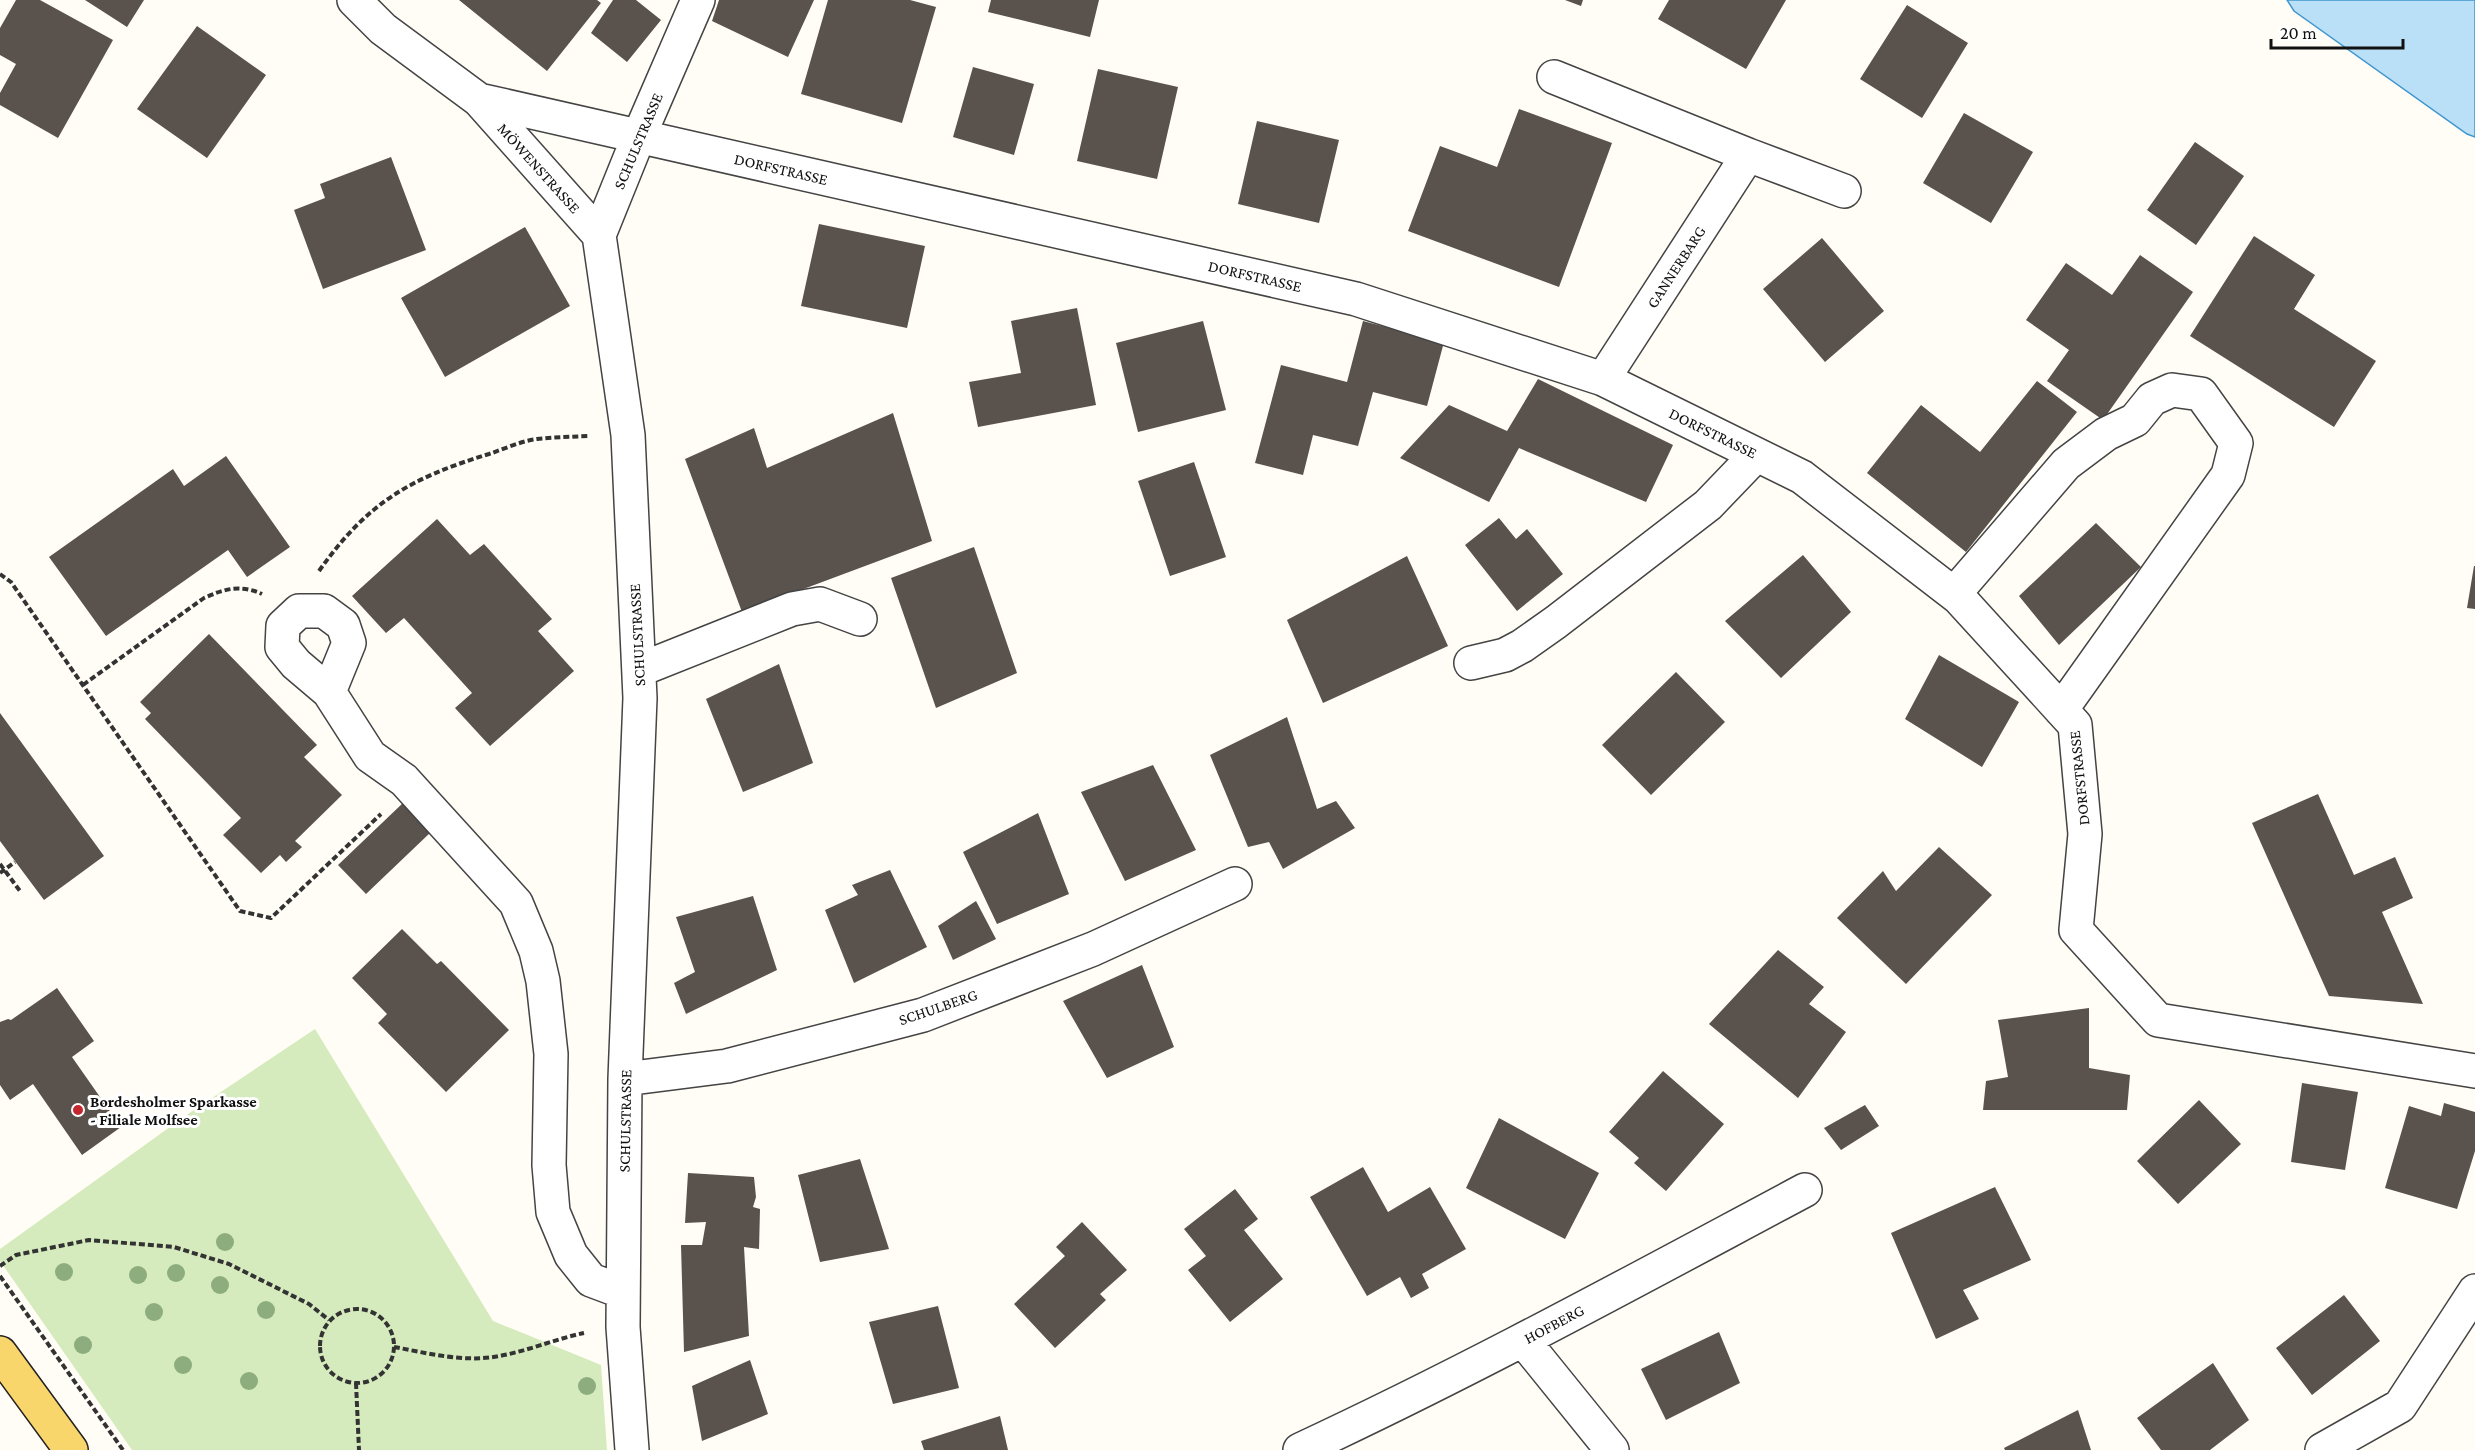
<svg xmlns="http://www.w3.org/2000/svg" width="2475" height="1450" viewBox="0 0 2475 1450" font-family="'Crimson Pro',serif">
<style>
.green{fill:#d5ebbd}
.water{fill:#b9e0f7;stroke:#3f96cf;stroke-width:1.5}
.building{fill:#5a524d}
.lines{fill:none;stroke-linecap:round;stroke-linejoin:round}
.minor-casing{stroke:#444;stroke-width:36}
.major-casing{stroke:#222;stroke-width:36}
.path{stroke:#333;stroke-width:4;stroke-dasharray:6 3;stroke-linecap:butt}
.minor{stroke:#fff;stroke-width:33}
.major{stroke:#f9d66b;stroke-width:33}
.tree{fill:#8dad7f}
.poi-dot{fill:#c4262e;stroke:#fff;stroke-width:2}
.labels{text-anchor:middle;dominant-baseline:central;stroke-width:6;stroke-linejoin:round;paint-order:stroke}
.street-label{font-size:16px;fill:#111;stroke:#fff}
.poi-label{font-size:16px;font-weight:bold;fill:#111;stroke:#fff;text-anchor:start}
</style>
<rect width="100%" height="100%" fill="#fffdf5"/>
<path class="green" d="M315 1029 493 1321 601 1365 607 1450H132L0 1261V1249L188 1114Z"/>
<path class="water" d="M2287 0H2475V137L2467 134 2294 11Z"/>
<path class="building" d="M16 0H40L113 40 58 138 0 105V93L16 64 0 55V28Z
M85 0H144L127 27Z
M459 0H597L601 3 547 71Z
M613 0H636L661 20 627 62 591 33Z
M719 0H814L788 57 712 21Z
M828 0H910L936 7 902 123 801 94Z
M991 0H1099L1090 37 988 12Z
M1565 0H1583L1581 6Z
M1669 0H1786L1746 69 1658 19Z
M1907 5 1968 43 1922 118 1860 79Z
M197 26 266 75 207 158 137 109Z
M973 67 1034 84 1014 155 953 137Z
M1098 69 1178 87 1157 179 1077 161Z
M1519 109 1612 143 1559 287 1408 231 1440 146 1497 167Z
M1964 113 2033 152 1991 223 1923 183Z
M1257 121 1339 140 1319 223 1238 204Z
M2195 142 2244 176 2196 245 2147 210Z
M391 157 426 250 323 289 294 210 325 198 320 184Z
M819 224 925 246 907 328 801 306Z
M525 227 570 306 445 377 401 298Z
M2254 236 2315 275 2294 309 2376 361 2334 427 2190 336Z
M1822 238 1884 311 1825 362 1763 289Z
M2140 255 2193 292 2103 420 2047 381 2069 350 2026 320 2066 263 2112 295Z
M1077 308 1096 405 978 427 969 382 1021 373 1011 321Z
M1203 321 1226 410 1138 432 1116 343Z
M1363 321 1444 342 1427 406 1373 392 1358 446 1313 435 1303 475 1255 463 1281 365 1347 382Z
M1538 379 1673 445 1646 502 1519 448 1489 502 1400 458 1449 405 1507 431Z
M2037 381 2077 412 1966 552 1867 473 1921 405 1980 452Z
M893 413 932 541 742 612 685 459 754 428 767 468Z
M226 456 290 547 247 577 228 550 106 636 49 557 173 469 184 486Z
M1194 462 1226 557 1170 576 1138 481Z
M1499 518 1516 539 1527 529 1563 574 1517 611 1465 545Z
M437 519 470 555 484 544 552 619 538 631 574 671 490 746 455 708 472 693 404 618 386 633 352 596Z
M2096 523 2141 567 2059 645 2019 596Z
M974 547 1017 673 936 708 891 578Z
M1803 555 1851 612 1781 678 1725 621Z
M1407 556 1448 646 1323 703 1287 620Z
M2474 566H2475V609L2467 608Z
M209 634 317 745 304 757 342 795 295 841 302 847 286 862 280 855 261 873 223 835 241 818 145 719 151 713 140 702Z
M1939 655 2019 702 1982 767 1905 719Z
M779 664 813 763 743 792 706 699Z
M1676 672 1725 722 1651 795 1602 745Z
M0 713 104 856 44 900 0 841Z
M1287 717 1317 809 1336 801 1355 828 1283 869 1269 842 1248 847 1210 755Z
M1153 765 1196 850 1125 881 1081 792Z
M2318 794 2354 875 2395 857 2413 898 2382 912 2423 1004 2329 996 2252 823Z
M404 802 432 831 366 894 338 865Z
M1038 813 1069 894 997 924 963 852Z
M1939 847 1992 895 1906 984 1837 918 1883 871 1896 891Z
M890 870 927 947 854 983 825 910 858 895 852 885Z
M753 896 777 970 686 1014 674 983 695 972 676 917Z
M976 901 996 939 953 960 938 926Z
M402 929 437 964 441 961 509 1030 446 1092 378 1023 387 1014 352 978Z
M1778 950 1824 987 1809 1004 1846 1032 1798 1098 1709 1024Z
M1142 965 1174 1047 1107 1078 1063 1001Z
M57 988 94 1041 72 1057 121 1127 82 1155 33 1084 10 1100 0 1085V1022L8 1019 11 1020Z
M2089 1008V1068L2130 1075 2127 1110H1983L1986 1081 2008 1077 1998 1020Z
M1663 1071 1724 1124 1666 1191 1634 1163 1639 1158 1609 1132Z
M2302 1083 2358 1092 2345 1170 2291 1162Z
M2199 1100 2241 1144 2178 1204 2137 1161Z
M2444 1103 2475 1112V1151L2457 1209 2385 1188 2409 1106 2441 1116Z
M1865 1105 1879 1126 1841 1150 1824 1128Z
M1499 1118 1599 1173 1565 1239 1466 1188Z
M860 1159 889 1249 820 1262 798 1175Z
M1363 1167 1388 1212 1430 1187 1466 1249 1422 1274 1429 1288 1411 1298 1400 1277 1367 1296 1310 1197Z
M688 1173 754 1177 756 1197 753 1207 760 1209 759 1249 744 1247 749 1336 684 1352 681 1245H702L706 1222 685 1223Z
M1995 1187 2031 1260 1963 1290 1979 1319 1936 1339 1891 1233Z
M1235 1189 1258 1219 1244 1230 1283 1279 1230 1322 1188 1270 1206 1256 1184 1229Z
M1082 1222 1127 1270 1100 1294 1106 1300 1055 1348 1014 1304 1065 1256 1056 1247Z
M2344 1295 2380 1341 2312 1395 2276 1348Z
M938 1306 959 1388 893 1404 869 1322Z
M1719 1332 1740 1383 1666 1420 1641 1369Z
M750 1360 768 1414 702 1441 692 1386Z
M2213 1363 2249 1420 2210 1450H2161L2137 1418Z
M2078 1410 2091 1450H2005L2004 1448Z
M1000 1416 1008 1450H924L921 1441Z"/>
<g class="lines">
<defs>
<path id="minor" d="M354 0 383 29 479 100 1356 299 1603 379 1802 477 1959 598 2075 725 2085 834 2076 930 2158 1020 2475 1071
M1554 77 1748 155 1603 379
M479 100 599 235
M1748 155 1844 191
M1954 594 2066 464 2106 434 2135 420 2152 399 2172 390 2201 394 2236 443 2228 475 2061 710
M1471 663 1505 655 1522 646 1556 622 1708 505 1756 455
M639 670 792 609 820 604 860 619
M329 692 296 664 282 647 283 626 299 611H324L343 625 349 643 329 692 370 756 404 780 516 903 536 951 543 981 551 1054 549 1165 553 1212 571 1255 591 1280 623 1292
M625 1079 727 1066 923 1015 1093 949 1235 884
M1523 1340 1612 1450
M632 1450 623 1327 625 1079 640 698 628 435 599 235 639 136 698 0
M1300 1450C1472 1370 1638 1279 1805 1190
M2322 1450 2400 1406 2475 1291"/>
<path id="major" d="M0 1353 71 1450"/>
</defs>
<use href="#minor" class="minor-casing"/>
<use href="#major" class="major-casing"/>
<path class="path" d="M319 571C367 503 410 478 489 454 504 449 521 441 537 439 554 437 571 437 588 436
M0 574 11 582 240 911 271 918 381 814
M83 685 204 598C224 589 240 584 262 594
M0 864 20 891
M0 873 15 862
M0 1266 16 1255 89 1240 174 1247 229 1264 309 1304 329 1320
M0 1276 123 1450
M320 1346a37 37 0 1 1 74 0a37 37 0 1 1-74 0Z
M394 1347C427 1353 465 1363 499 1356 528 1351 555 1339 584 1333
M356 1383 359 1450"/>
<use href="#minor" class="minor"/>
<use href="#major" class="major"/>
</g>
<g class="tree">
<circle cx="225" cy="1242" r="9"/>
<circle cx="64" cy="1272" r="9"/>
<circle cx="176" cy="1273" r="9"/>
<circle cx="138" cy="1275" r="9"/>
<circle cx="220" cy="1285" r="9"/>
<circle cx="266" cy="1310" r="9"/>
<circle cx="154" cy="1312" r="9"/>
<circle cx="83" cy="1345" r="9"/>
<circle cx="183" cy="1365" r="9"/>
<circle cx="249" cy="1381" r="9"/>
<circle cx="587" cy="1386" r="9"/>
</g>
<circle class="poi-dot" cx="78" cy="1110" r="6"/>
<g class="labels">
<g class="street-label">
<text transform="translate(638 141) rotate(-67)">SCHULSTRASSE</text>
<text transform="translate(539 168) rotate(48)">MÖWENSTRASSE</text>
<text transform="translate(781 169) rotate(13)">DORFSTRASSE</text>
<text transform="translate(1676 267) rotate(-57)">GANNERBARG</text>
<text transform="translate(1255 276) rotate(13)">DORFSTRASSE</text>
<text transform="translate(1713 433) rotate(26)">DORFSTRASSE</text>
<text transform="translate(637 635) rotate(-93)">SCHULSTRASSE</text>
<text transform="translate(2079 778) rotate(-96)">DORFSTRASSE</text>
<text transform="translate(938 1007) rotate(-19)">SCHULBERG</text>
<text transform="translate(625 1121) rotate(-89)">SCHULSTRASSE</text>
<text transform="translate(1554 1324) rotate(-28)">HOFBERG</text>
</g>
<g class="poi-label">
<text x="90" y="1101">Bordesholmer Sparkasse<tspan x="90" dy="18">- Filiale Molfsee</tspan></text>
</g>
</g>
<path d="M2271 39v9h132v-9" fill="none" stroke="#111111" stroke-width="3"/>
<text x="2280" y="39" font-size="18" fill="#111111" stroke="#ffffff" stroke-width="4.5" paint-order="stroke">20 m</text>
</svg>
